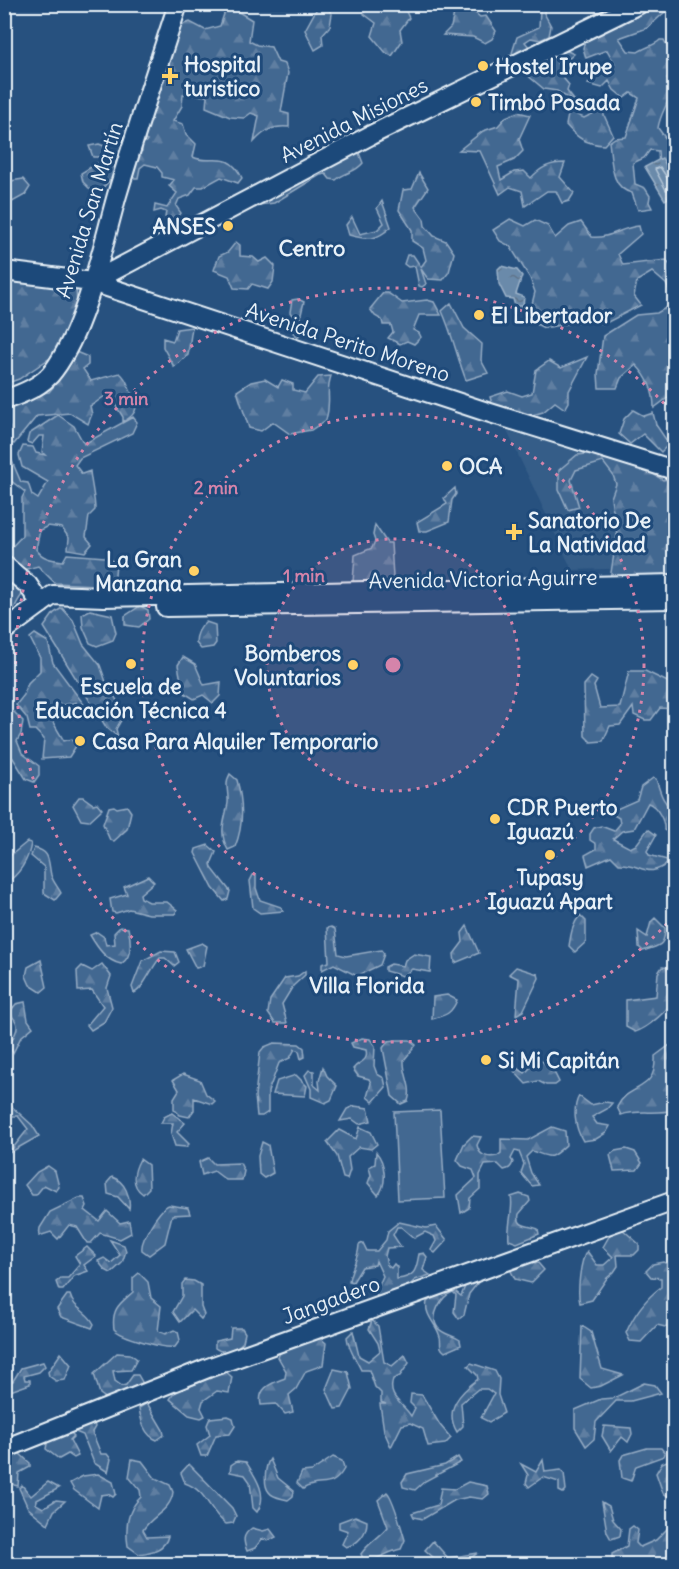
<svg xmlns="http://www.w3.org/2000/svg" width="679" height="1569" viewBox="0 0 679 1569" font-family="Delius,sans-serif">
<style>
.built{fill:#355d88}
.forest{fill:url(#forest-firs);stroke:#96acc4;stroke-width:1.5}
.green{fill:#436891;stroke:#96acc4;stroke-width:1.5}
.water{fill:url(#water-ripples);stroke:#9db3c9;stroke-width:1.5}
.lines{fill:none;stroke-linecap:round;stroke-linejoin:round}
.shore{stroke:#b6c8d9;stroke-width:1.5}
.secondary-casing{stroke:#e8f1f8;stroke-width:22}
.secondary{stroke:#1f4a7a;stroke-width:18}
.ring{fill:none;stroke:#d584aa;stroke-width:3;stroke-dasharray:3 6}
.poi-dot{fill:#ffd166;stroke:#1f4a7a;stroke-width:2}
.labels{text-anchor:middle;dominant-baseline:central;stroke-width:6;stroke-linejoin:round;paint-order:stroke}
.poi-label{font-size:21px;font-weight:bold;fill:#e8f1f8;stroke:#1f4a7a;text-anchor:start}
.street-label{font-size:21px;fill:#e8f1f8;stroke:#1f4a7a}
.neighbourhood-label{font-size:22px;font-weight:bold;fill:#e8f1f8;stroke:#1f4a7a}
.centre{fill:#d584aa;stroke:#1f4a7a;stroke-width:3}
.ring-label{font-size:18px;text-anchor:middle;font-weight:bold;fill:#d584aa;stroke:#1f4a7a;stroke-width:6;stroke-linejoin:round;paint-order:stroke}
</style>
<defs>
<pattern id="forest-firs" width="22" height="20" patternUnits="userSpaceOnUse" patternTransform="scale(1.5)"><rect width="22" height="20" fill="#436891"/><path d="M5 1l3.5 6h-7zM16 11l3.5 6h-7z" fill="#5e7ea1"/></pattern>
<pattern id="water-ripples" width="26" height="14" patternUnits="userSpaceOnUse" patternTransform="scale(1.5)"><rect width="26" height="14" fill="#6b8aaa"/><path d="M2 4q2-2 4 0t4 0M15 11q2-2 4 0t4 0" fill="none" stroke="#5e7388"/></pattern>
</defs>
<rect width="100%" height="100%" fill="#27517f"/>
<filter id="ink" filterUnits="userSpaceOnUse"><feTurbulence type="fractalNoise" baseFrequency=".0167" numOctaves="2"/><feDisplacementMap in="SourceGraphic" scale="12" xChannelSelector="R" yChannelSelector="G"/><feConvolveMatrix kernelMatrix="1 2 1 2 8 2 1 2 1" color-interpolation-filters="sRGB"/></filter>
<g filter="url(#ink)">
<path class="built" d="M507 431 635 466 641 568 572 570Z"/>
<path class="forest" d="M310 5H325L332 14 330 26 322 35 323 45 315 50 305 30 317 8Z
M376 5H403L409 18 400 30 402 41 392 56 386 53 372 36 376 23 364 14 365 10Z
M433 5H450L465 13 473 11 480 17 486 16 496 31 492 39 485 43 473 37 443 35 451 27 454 13Z
M533 5H545L544 13 551 26 549 36 540 40 531 38 525 42 530 48 518 60 512 53 517 37 539 27 540 10Z
M658 5H674V9L665 12 647 28 619 38 628 51 638 52C645 47 654 46 660 40H664L674 60V70L667 79 672 87C670 102 660 113 658 128L669 143 674 141V175L659 168 658 151 650 150 644 158 633 163 635 184 645 188 650 196 649 202 652 208 638 210 632 193C610 188 612 161 609 142L615 138 626 137 639 98 631 93 624 98 614 90 609 81 602 88 588 84 595 72 615 64 607 50 586 58 583 48 586 37 635 11H655Z
M232 8 252 20 249 41 257 45 271 47 278 62 285 64 288 73 281 112 289 114V127C273 125 264 131 254 142L259 116 251 113 244 118 230 117 206 107 207 96 183 94 182 106 173 121 183 124 186 134 196 144 193 157C210 166 228 148 242 178L238 183 221 177 203 187H196L190 195 179 199 176 206 181 213 172 220 165 217 166 212 161 210 154 212 155 205 167 208 177 193 169 186 174 180 162 177V173L157 167 145 164 140 168 138 178H132L130 184 125 182 137 154 142 151V144L147 141 140 137 178 26 190 22 205 30 220 26 225 11Z
M563 49 574 54 566 61 557 63 564 79 569 85 567 91 577 104V115L584 118 594 113 591 101 598 102 613 135 604 145C586 144 577 138 566 125L571 100 557 91 544 89 521 70Z
M518 112 530 115 519 139 523 151 514 160 498 167 501 180 514 172 524 171 531 178C541 167 550 163 565 163L560 177 574 193 569 201 562 203 556 191H547L525 206 522 191 510 187 500 194 480 151 459 150 483 131 498 126 506 117Z
M99 144 114 150 121 157 116 163 117 173 96 195 83 182 81 173 101 161V157H93L89 146Z
M351 152 359 153 363 163C355 173 345 172 336 180L330 179 326 174 320 175 274 203 259 205 260 197Z
M419 173 428 188 415 207 424 219 425 226 434 236 446 241 454 253 449 272 443 280 428 279 421 269 426 284 422 287 419 286 415 266 408 267 404 264 407 255H413L421 267 426 260 423 248 412 241V230L399 210 403 190 412 189Z
M23 179 30 187 25 195 5 206V182Z
M382 201 391 227C376 241 368 240 349 235L346 225 352 217 360 234 377 230 384 223 377 208Z
M510 219 525 226 535 220 548 226 555 238 569 226 581 222 592 237C609 239 622 227 639 226L641 234 618 254 623 265 666 260 674 270V300L666 284 652 272 637 281 634 296 641 305 604 324 588 320 544 328 528 320 535 292 530 278 510 246 500 241 493 230Z
M236 242 240 245V256L253 257 259 262 267 258 275 266 273 282 268 289 252 284 248 289 234 288 229 276 214 270 219 256 228 252Z
M5 279 76 286 77 308 50 358 19 379 5 384Z
M383 293H388L402 303 427 300 434 302 441 315H419L413 330 419 333 421 337 414 344 407 341 400 344 388 338 393 332 391 325H383L382 320 375 316 370 309Z
M298 299 304 302 298 327 301 332 298 337 288 328 294 318 290 312 292 300Z
M451 303 464 328 482 344 481 360 488 373 466 380C457 357 452 333 442 311Z
M674 303V347L669 354 674 361V393L654 408C654 392 648 377 636 365L621 378 617 388H599L598 374 603 336 636 315 657 313Z
M192 327 188 355 174 367 163 347V338L173 341 177 329Z
M71 350 88 357V365L83 369 91 381 120 373C127 379 127 383 130 390 138 406 140 412 123 422V417L109 395C101 396 98 403 90 406L92 414 88 424 70 413 37 416 14 444 5 440 4 409C21 407 32 392 49 392L58 381Z
M587 357 569 391V402L565 409 555 402 543 412 532 415 530 428 496 418 490 397 508 391 522 396 532 393 536 370 549 361 561 368Z
M331 376C325 393 332 400 326 420L311 430 290 434 273 422 261 431 249 428 237 391 251 382 265 379 278 387 282 380 293 384V390L305 393 318 377Z
M633 410 644 416 653 413 656 425 669 444 661 452 643 434 630 444 619 434 624 419Z
M58 415 74 426 84 444 133 417 137 422 132 433 80 458 75 465 82 474 90 471C91 483 95 498 95 510L89 516 86 537 92 544 85 552 68 549 69 538 62 528 48 526 40 530 36 549C42 559 53 560 63 561L67 554 105 557 116 563 114 586 55 583 38 566 23 570 5 554 22 536V498L25 492 5 476 4 457 11 459 21 482 28 483 32 495 38 499 48 482 22 467 19 455 23 446 33 447 36 453 45 455 42 452 44 436H39L32 444 27 442 29 434Z
M605 452 643 468 663 480 674 478V595L610 579 617 535 611 498 616 484 613 475 603 462 576 470 571 480 579 507 568 510 559 490V470L577 455Z
M455 488 456 494 452 500 449 522 427 531H419L417 522 447 504 444 498Z
M375 525 387 543H391L393 577 390 583 359 586 353 582 355 555 372 548 375 541 373 535Z
M140 606 148 610 149 619 139 627 125 625V616Z
M62 608 73 620 83 644 100 665 106 682 119 704 123 717 116 729 118 737 106 727 44 627 54 613Z
M90 610 112 615 116 633 113 640 97 646 90 643 83 627 82 614Z
M206 622 215 625 216 643 213 647 201 649 196 643C196 634 199 628 206 622Z
M35 634 48 642 53 663 88 710 87 715 83 713 76 702 63 705 55 703V712L51 719 64 741 72 739 76 746 69 757 42 759 44 739 35 730H30L27 718 16 705 24 695 28 683 40 671V658L30 638Z
M183 657 195 664 204 685 221 682 220 696 213 703 203 695 194 699 183 692 178 665Z
M629 671H645L674 685V709L660 708 651 720H645L634 715 633 707 620 725 610 726 603 741 591 742 585 736 584 685 591 677 597 681 594 686 600 708 620 707Z
M9 712H14L23 721 21 734 17 741 22 753 39 766V775L34 782 26 779 13 758 5 752V715Z
M230 774 237 780C243 802 244 825 235 847L228 850C218 832 225 821 228 803 229 792 224 784 230 774Z
M653 778 656 779C661 794 662 801 674 812V830L669 833 664 830C665 821 657 806 648 803L634 829 622 831 613 839 630 848 636 845 648 829 656 835 647 851 649 855 671 861C647 881 642 863 619 864L611 856 588 866 585 855 596 849V844L590 840V834L594 828 601 826 614 831 620 824 619 818 612 814 614 810 637 800 641 787Z
M79 797H83L93 804 97 803 102 809 89 821 81 820 73 805Z
M114 806 117 808 127 806 131 812 127 829 114 841 110 840 103 824 109 807Z
M27 842 31 843C29 859 19 876 5 883V860Z
M208 845 216 852 211 864 212 868 230 891 228 899 224 901 213 888 195 853 196 849Z
M34 848C51 851 48 862 51 875 53 882 58 887 61 893L55 900 44 893V867L31 856Z
M253 875H256V888L260 900 281 907 283 911 260 913 253 908 250 881Z
M148 876 154 882 140 894 141 898 149 902H167L177 910 175 914H149L129 909 116 913 112 912 110 899 127 894 124 887Z
M580 915 586 921V942L575 952 569 946C571 934 572 925 580 915Z
M655 918 665 928C665 948 658 945 643 951L639 947 638 931 647 937 651 922Z
M467 926 479 953 455 963 454 954 463 942 462 933Z
M120 927 128 928C131 940 133 957 121 964 106 961 97 947 90 935L97 932 104 937 106 945 115 944 114 933Z
M331 927 335 929 338 954 346 956 381 950 384 954 380 965 357 976 334 964 322 970V964L329 962 327 928Z
M202 943 207 946 203 966 196 968 186 949Z
M161 951 175 952 179 962 174 966 165 958H160C151 968 143 990 134 993L132 987 142 961Z
M414 954 431 957 430 972 412 969 403 976 385 971V967L391 964 403 966 405 960Z
M41 960 47 987 41 992 30 985 26 976 28 967Z
M102 964 111 976 107 988 112 1007 104 1022 91 1030 87 1025 103 1006 92 990 78 991 77 971 82 966 92 971Z
M516 967 538 974 539 978 523 1011 516 1015 519 979 509 974Z
M662 967 674 968C675 977 677 989 674 997 670 1010 647 1028 635 1032L626 1027V1000L656 996 658 973Z
M305 971V975L293 986 282 1004 287 1023H275L268 1013 270 1000 285 978 298 976Z
M447 995 457 1000C451 1015 445 1015 432 1019L433 997Z
M25 1002 28 1020 33 1027 21 1037 13 1053 9 1046C16 1031 23 1026 9 1013L16 1004Z
M362 1038 370 1039 375 1046 374 1066 377 1074 384 1078 386 1087 373 1102 367 1097 371 1083 369 1079 358 1076 353 1069C358 1061 369 1063 366 1050L353 1047 351 1043Z
M397 1040H410L416 1045 404 1060C403 1075 413 1086 408 1101L401 1104 392 1096 383 1048 388 1041Z
M674 1042V1110C655 1115 639 1109 621 1115L617 1107C628 1083 657 1093 655 1056Z
M274 1043 299 1044 304 1048 305 1057 301 1059 299 1051 295 1049 290 1058 279 1063 268 1092V1112L262 1116H257L255 1096 260 1052 264 1047Z
M539 1059 553 1070 559 1082 555 1085H546L538 1081 526 1084 514 1071 517 1068 525 1073Z
M323 1067 327 1076 337 1086 331 1100 325 1103 311 1097V1089L305 1075 309 1070 314 1071V1085L320 1090 319 1081Z
M183 1074 200 1080 206 1094 215 1101 212 1104 194 1098V1110L189 1117 180 1115 174 1109V1098L179 1090 173 1080Z
M296 1075 307 1086 305 1096 273 1094 277 1081Z
M579 1096 591 1105 605 1102 612 1103 607 1109 592 1117 597 1124 610 1126 606 1133 596 1139 583 1141C575 1128 572 1109 579 1096Z
M9 1104 32 1125 39 1136 9 1153 28 1129 18 1116H7Z
M354 1106 368 1108 371 1121 359 1124 352 1119 340 1121 347 1109Z
M172 1113 185 1123 177 1132 189 1144 186 1147 175 1146 171 1134 173 1123H161L164 1117Z
M360 1127 371 1132 377 1144 371 1149 359 1147 348 1157 350 1170 347 1179 343 1178 337 1156 327 1142 339 1130 356 1139Z
M552 1127 565 1131 566 1145C549 1160 552 1158 532 1151L526 1157 531 1173 539 1185 532 1186 521 1173 524 1164 519 1152 515 1151 511 1159 513 1162C511 1168 509 1169 504 1170L498 1164 485 1165 480 1175V1189L470 1198 469 1208 461 1213 458 1195 476 1178 473 1170 462 1166 457 1160 464 1144 472 1136 481 1137 477 1145C479 1156 487 1158 497 1156L501 1153V1139L528 1140Z
M262 1142 268 1145 273 1173 264 1178 259 1174 258 1156Z
M626 1149 635 1152 642 1163 637 1170 614 1171 610 1155 615 1151Z
M376 1152C385 1162 388 1184 378 1195L368 1183 371 1175 369 1167 375 1164Z
M208 1158 214 1164 240 1163 244 1171 242 1180H226L214 1171 202 1175 199 1162Z
M140 1159 148 1165 149 1188 143 1194C130 1185 133 1172 140 1159Z
M48 1166 55 1171 59 1187 56 1191 44 1185 36 1195H32L25 1185 37 1172Z
M112 1177C125 1181 131 1197 129 1209L118 1197 108 1194 107 1183Z
M520 1194 529 1197 530 1201 519 1214C516 1228 530 1225 538 1229L539 1234 517 1243 509 1240C507 1227 514 1207 511 1197Z
M79 1198H84L87 1206 85 1210 99 1221 107 1211 120 1223 129 1221 131 1233 120 1239 100 1233 91 1243H87L77 1227 69 1225 58 1239 51 1232 39 1236 40 1228 50 1212Z
M169 1205 188 1208 190 1214 172 1215 165 1243 149 1255 142 1250C140 1240 160 1208 169 1205Z
M399 1222 426 1228 436 1226 447 1240 435 1253 431 1250 436 1241 434 1236 425 1232 414 1238 401 1227H397L393 1235 401 1247 387 1248 385 1256 387 1265 391 1268 394 1264 397 1267V1279C417 1277 416 1268 419 1254L424 1253 427 1257 423 1270 430 1275 415 1280 405 1290 379 1297 375 1294 383 1276 376 1261 375 1265 362 1267 353 1282 349 1281C351 1267 358 1261 359 1245L363 1243 367 1251H377L386 1240 388 1231Z
M621 1228 639 1244V1250L634 1255H617L618 1266 614 1272 607 1278 592 1300 580 1303C577 1292 580 1260 587 1251L597 1265H604L613 1257 603 1247 611 1233Z
M110 1240 124 1245 126 1251 122 1263 111 1273 105 1270 98 1261 104 1258 111 1263 120 1255Z
M87 1247 96 1256 84 1265 88 1271 74 1276 63 1290H59L56 1282 61 1278H68L80 1264 75 1256Z
M529 1262 538 1263 544 1270 531 1283 515 1279 511 1271 513 1267Z
M663 1262 671 1265 674 1269V1329L657 1325 641 1342 630 1341 626 1333C634 1314 644 1300 661 1287V1278L651 1277 646 1271 653 1264Z
M139 1273 148 1282 151 1298 161 1306 158 1331 165 1334 174 1330 178 1332 180 1340 175 1347C164 1349 121 1337 114 1329 111 1308 121 1303 133 1292V1278Z
M483 1276 469 1294 464 1315 459 1319 454 1312 456 1295 453 1292C441 1296 429 1317 438 1328 444 1335 453 1335 460 1340L461 1345 445 1352C437 1346 443 1342 439 1334 435 1323 424 1314 427 1302L441 1291 451 1288 461 1296 466 1284Z
M185 1280 194 1281 201 1285V1307L204 1315 201 1319 192 1310 180 1322 173 1312 182 1296V1284Z
M67 1295H70C74 1310 87 1310 94 1324L92 1328 61 1317 57 1309Z
M372 1320 378 1326 384 1362 392 1366 405 1355 409 1363 400 1376 393 1379C387 1398 402 1402 411 1416L415 1408 410 1403 411 1394 422 1395 440 1425 451 1438 445 1444 428 1446 423 1429 410 1423 402 1425 391 1447 384 1431 380 1404H386L381 1402V1393L375 1387 369 1370H361C356 1359 348 1349 347 1337L353 1331 359 1356 368 1361 380 1351 378 1343 369 1329Z
M582 1326 591 1332 602 1369 623 1375 601 1386 591 1388 580 1379Z
M231 1328H242L245 1333 243 1342C236 1350 224 1355 215 1348V1341L230 1338Z
M319 1337 326 1343 323 1365 306 1371 296 1389 289 1395 293 1412 285 1414 276 1404 261 1405C257 1387 273 1383 285 1378L286 1371 278 1357 280 1353Z
M61 1353 71 1365 65 1380 56 1381 49 1376 48 1372Z
M117 1353 130 1354 137 1359 131 1370 113 1371 115 1381 122 1386 126 1385 133 1375H138L142 1382 140 1386 107 1399 100 1394 94 1374Z
M43 1362 45 1366 39 1372 24 1376 25 1380H30V1384L5 1393V1382L13 1381 21 1368Z
M471 1363 495 1371 499 1379 498 1395 504 1413 489 1422 481 1418 494 1394 487 1389H478L461 1403 463 1426 457 1432C443 1409 461 1392 478 1379L477 1375 468 1366Z
M334 1369 348 1372 352 1389 342 1408 335 1409 326 1389Z
M225 1371 232 1377 229 1393 217 1391 203 1401 201 1408 205 1416 201 1418 189 1415 170 1399 174 1393Z
M644 1383 655 1385 661 1393 631 1401H616L596 1422 594 1439 586 1446 575 1428V1410L601 1399 614 1398Z
M147 1403 163 1430 164 1435 157 1440C144 1435 141 1421 139 1408Z
M228 1416 233 1418 235 1426 230 1434 216 1435 207 1456H201L197 1445 210 1435 207 1425 210 1418Z
M94 1423 95 1427 92 1432 101 1454H107L111 1459 108 1472 94 1463 83 1435 73 1431Z
M604 1426 631 1428 632 1434 628 1442 622 1437 611 1451 602 1436Z
M70 1432 74 1436 70 1440 78 1456 74 1458 68 1454 59 1459 46 1449 48 1438H59Z
M647 1448H661L665 1453 664 1456 636 1466 631 1481 622 1478 620 1460 623 1455Z
M19 1453 30 1463V1467L19 1473 18 1486 14 1485C2 1474 1 1458 19 1453Z
M333 1457 342 1461 344 1469C331 1492 320 1478 303 1489L297 1483 302 1472 312 1471Z
M458 1457 461 1462 425 1481 415 1490 403 1487 402 1482 407 1474 445 1465Z
M674 1458V1500L663 1493 656 1473 662 1463Z
M132 1459 142 1461 155 1478 170 1485 173 1492C171 1511 152 1515 143 1530L147 1537 168 1536C165 1550 151 1552 139 1554L128 1546C125 1528 127 1510 141 1497L140 1490 129 1477Z
M270 1459 278 1478 294 1491 293 1496 288 1500C282 1498 273 1498 269 1492 263 1485 265 1466 270 1459Z
M543 1460 545 1472 561 1470 564 1473 566 1490 563 1493 559 1491V1482L543 1477 529 1487 526 1483 528 1475 521 1464 536 1472Z
M237 1461 246 1462C255 1476 269 1495 257 1512L253 1508 250 1482 245 1475 230 1472 231 1465Z
M189 1464 232 1508 236 1516 233 1523 226 1524C207 1510 209 1492 185 1483L181 1473Z
M98 1474 113 1482 116 1494 113 1497 108 1494 101 1495 98 1508 74 1490 70 1483 83 1476Z
M48 1482 59 1488 37 1500 36 1504 43 1508 56 1500 65 1501 54 1511 48 1524 28 1508 19 1488 22 1485 31 1496Z
M468 1482 487 1486 489 1494 483 1499 469 1497 455 1500 423 1519 414 1517 412 1513 438 1505 441 1488 455 1489Z
M387 1492C393 1497 402 1530 405 1540L401 1549C388 1551 376 1562 364 1561L361 1554C368 1543 379 1538 388 1527L378 1500Z
M602 1502 609 1506 613 1520 621 1529 620 1536 611 1539 607 1532Z
M355 1516 367 1521C367 1534 358 1544 346 1547L342 1544 348 1531 339 1528V1522Z
M672 1524H674C675 1532 677 1547 672 1553 662 1565 625 1569 612 1561V1554L627 1546 629 1529 633 1526 638 1530 636 1543 640 1547 656 1540Z
M252 1528 263 1531 270 1529 276 1537 270 1540 262 1539 255 1548 247 1551C243 1541 242 1535 252 1528Z
M433 1541 448 1558 478 1553 466 1561 434 1564 435 1559 425 1550Z"/>
<path class="green" d="M4 574 23 594C17 599 14 613 4 623Z
M440 1110 445 1198 398 1200 394 1112Z"/>
<path class="water" d="M662 158 674 180V194L665 200 645 167Z
M501 266 517 270 522 276 516 294 524 297 523 306H515L513 299 506 298 499 284 498 269Z"/>
<g class="lines">
<path class="shore" d="M674 182 668 179 660 167 655 169 666 190H674"/>
<defs>
<path id="secondary" d="M4 271 92 282 487 412 674 470
M92 282 371 135 639 4
M4 400C22 394 43 386 54 370 86 327 102 248 117 195 136 131 157 68 178 4
M4 565 28 585 41 604
M166 607 674 599
M4 631 53 595 104 597 674 584
M4 1449 208 1368 674 1201"/>
</defs>
<use href="#secondary" class="secondary-casing"/>
<use href="#secondary" class="secondary"/>
</g>
</g>
<circle cx="393" cy="665" r="126" fill="#d584aa" fill-opacity=".12"/>
<g class="ring">
<circle cx="393" cy="665" r="126"/>
<circle cx="393" cy="665" r="251"/>
<path d="M673 917A377 377 0 1 1 673 413"/>
</g>
<g class="poi-dot">
<circle cx="483" cy="66" r="6"/>
<path d="M167 67h6v6h6v6h-6v6h-6v-6h-6v-6h6z"/>
<circle cx="476" cy="102" r="6"/>
<circle cx="228" cy="226" r="6"/>
<circle cx="479" cy="315" r="6"/>
<circle cx="447" cy="466" r="6"/>
<path d="M511 523h6v6h6v6h-6v6h-6v-6h-6v-6h6z"/>
<circle cx="194" cy="571" r="6"/>
<circle cx="131" cy="664" r="6"/>
<circle cx="353" cy="665" r="6"/>
<circle cx="80" cy="741" r="6"/>
<circle cx="495" cy="819" r="6"/>
<circle cx="550" cy="855" r="6"/>
<circle cx="486" cy="1060" r="6"/>
</g>
<g class="labels">
<g class="poi-label">
<text x="184" y="64">Hospital<tspan x="184" dy="24">turistico</tspan></text>
<text x="495" y="66">Hostel Irupe</text>
<text x="488" y="102">Timbó Posada</text>
<text x="216" y="226" text-anchor="end">ANSES</text>
<text x="491" y="315">El Libertador</text>
<text x="459" y="466">OCA</text>
<text x="528" y="520">Sanatorio De<tspan x="528" dy="24">La Natividad</tspan></text>
<text x="182" y="559" text-anchor="end">La Gran<tspan x="182" dy="24">Manzana</tspan></text>
<text x="341" y="653" text-anchor="end">Bomberos<tspan x="341" dy="24">Voluntarios</tspan></text>
<text x="131" y="686" text-anchor="middle">Escuela de<tspan x="131" dy="24">Educación Técnica 4</tspan></text>
<text x="92" y="741">Casa Para Alquiler Temporario</text>
<text x="507" y="807">CDR Puerto<tspan x="507" dy="24">Iguazú</tspan></text>
<text x="550" y="877" text-anchor="middle">Tupasy<tspan x="550" dy="24">Iguazú Apart</tspan></text>
<text x="498" y="1060">Si Mi Capitán</text>
</g>
<g class="street-label">
<text transform="translate(354 120) rotate(-27)">Avenida Misiones</text>
<text transform="translate(89 210) rotate(-73)">Avenida San Martín</text>
<text transform="translate(348 342) rotate(18)">Avenida Perito Moreno</text>
<text transform="translate(483 579) rotate(-1)">Avenida Victoria Aguirre</text>
<text transform="translate(331 1300) rotate(-20)">Jangadero</text>
</g>
<g class="neighbourhood-label">
<text x="312" y="248">Centro</text>
<text x="367" y="985">Villa Florida</text>
</g>
</g>
<circle cx="393" cy="665" r="9" class="centre"/>
<g class="ring-label">
<text x="126" y="405">3 min</text>
<text x="216" y="494">2 min</text>
<text x="304" y="582">1 min</text>
</g>
<rect width="679" height="1569" fill="none" stroke="#1f4a7a" stroke-width="24"/>
<rect x="12" y="12" width="655" height="1545" fill="none" stroke="#e8f1f8" stroke-width="2" filter="url(#ink)"/>
</svg>
